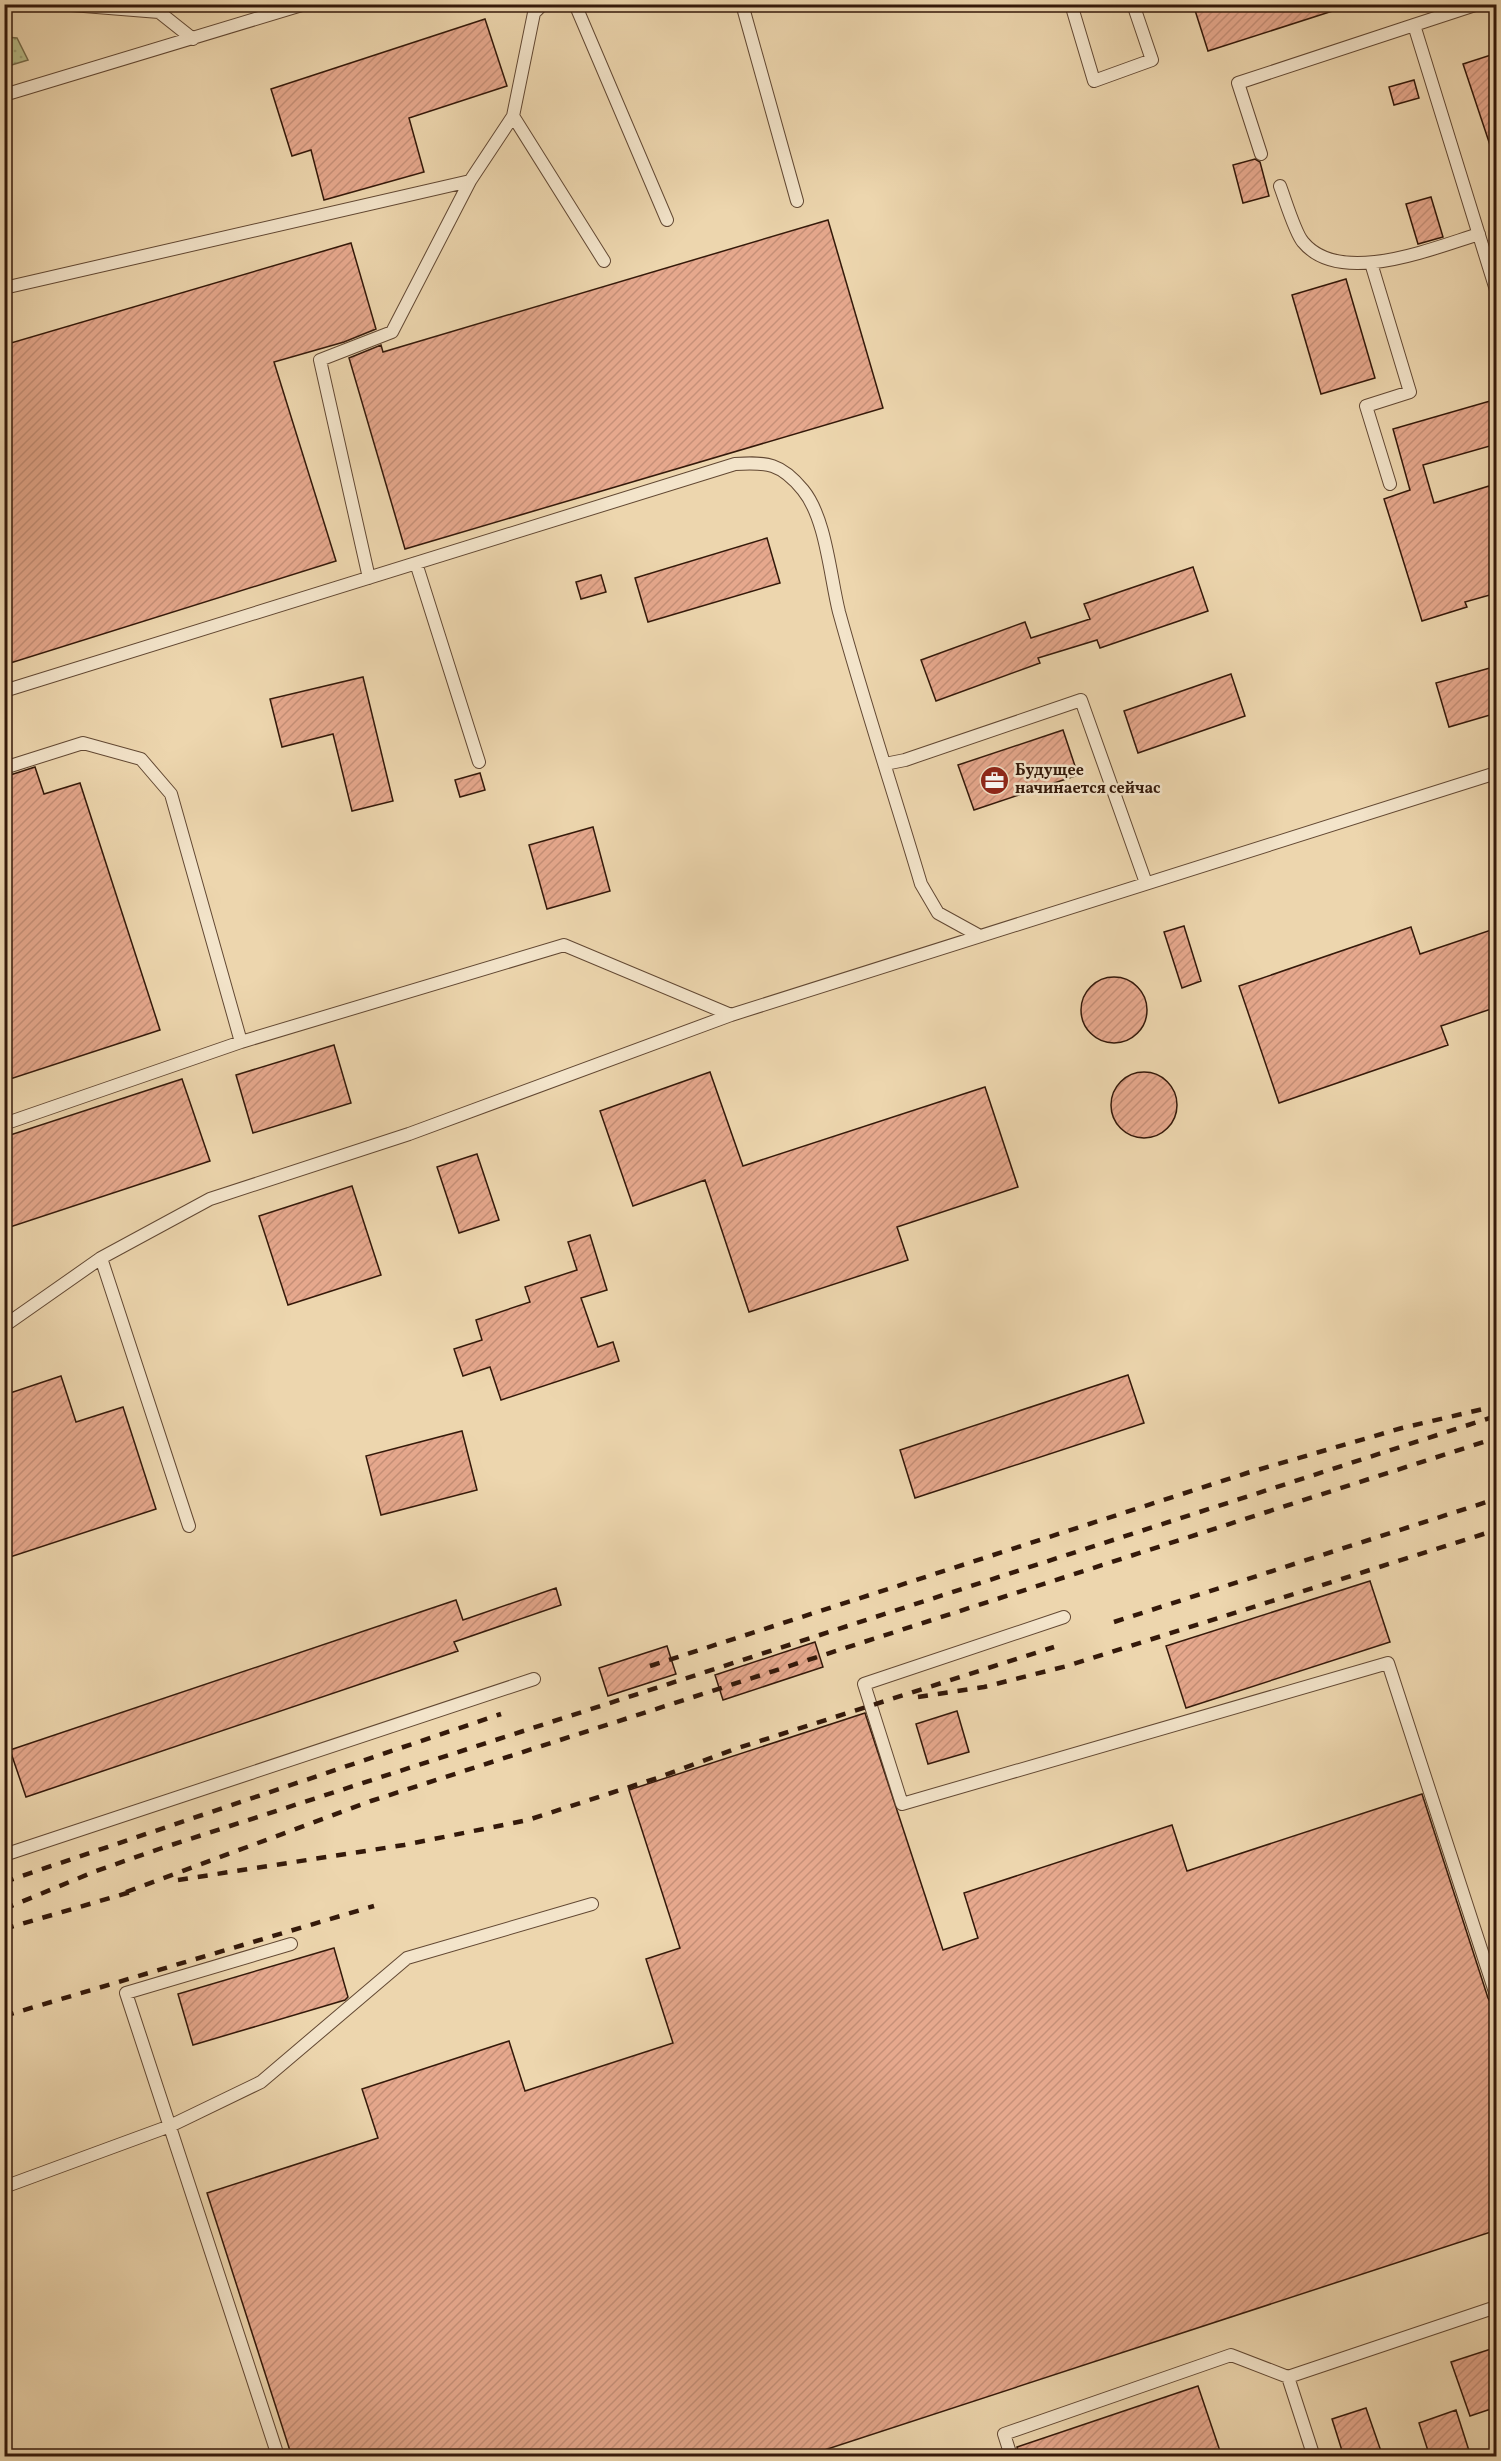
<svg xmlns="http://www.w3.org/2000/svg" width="1501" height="2461" viewBox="0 0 1501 2461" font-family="Vollkorn,serif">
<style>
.green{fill:url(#green-dots);stroke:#766c4a;stroke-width:1.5}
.building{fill:url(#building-hatch);stroke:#34190a;stroke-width:1.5}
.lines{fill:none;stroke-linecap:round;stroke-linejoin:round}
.lane-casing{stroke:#624833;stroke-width:14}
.lane{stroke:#f3e4ca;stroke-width:12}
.rail{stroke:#34190a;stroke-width:4.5;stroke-dasharray:10 10;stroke-linecap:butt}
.labels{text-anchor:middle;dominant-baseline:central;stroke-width:5;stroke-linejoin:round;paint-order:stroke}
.poi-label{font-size:16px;font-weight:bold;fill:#34190a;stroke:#f3e4ca;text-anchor:start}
</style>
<defs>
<pattern id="green-dots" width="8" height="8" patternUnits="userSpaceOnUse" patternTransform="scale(1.5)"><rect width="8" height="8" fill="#b8be8a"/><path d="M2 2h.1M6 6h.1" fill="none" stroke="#9fa376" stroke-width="1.8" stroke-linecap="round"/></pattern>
<pattern id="building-hatch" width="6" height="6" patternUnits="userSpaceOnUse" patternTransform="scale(1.5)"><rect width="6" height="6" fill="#e6a88d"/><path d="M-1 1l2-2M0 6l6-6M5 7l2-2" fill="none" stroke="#c69078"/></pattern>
</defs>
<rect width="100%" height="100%" fill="#edd6ae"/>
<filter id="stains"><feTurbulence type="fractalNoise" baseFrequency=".00333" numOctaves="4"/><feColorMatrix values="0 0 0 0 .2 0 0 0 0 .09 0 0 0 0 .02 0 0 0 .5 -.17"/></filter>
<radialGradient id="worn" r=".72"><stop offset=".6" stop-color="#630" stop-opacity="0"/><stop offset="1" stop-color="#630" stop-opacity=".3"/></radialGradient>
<path class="green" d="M5 37 17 38 28 60 5 67Z"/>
<path class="building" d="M1193 4H1341L1342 8 1208 51Z
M485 19 507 86 409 118 424 172 324 200 311 150 292 156 271 89Z
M1497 53V154H1493L1463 64Z
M1414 80 1419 98 1394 105 1389 87Z
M1255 159 1260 162 1269 196 1243 203 1233 165Z
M1431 197 1443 237 1418 244 1406 204Z
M828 220 883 408 405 549 349 358 381 345 383 352Z
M351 243 376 329 344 342 274 362 336 561 4 665V345Z
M1346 279 1375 378 1321 394 1292 295Z
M1497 399V444L1423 465 1434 503 1489 486 1497 510V593L1465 602 1467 607 1422 621 1384 499 1410 490 1393 429Z
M767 538 780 583 648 622 635 578Z
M1193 567 1208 611 1100 648 1097 640 1038 658 1040 663 936 701 921 660 1025 622 1031 638 1090 619 1084 604Z
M601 575 606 592 581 599 576 582Z
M1497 666V713L1449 727 1436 683Z
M1231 674 1245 716 1138 753 1124 711Z
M363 677 393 801 352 811 333 734 282 747 270 699Z
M1063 730 1078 775 974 810 958 765Z
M35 767 44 794 80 783 160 1030 4 1081V777Z
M480 773 485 790 460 797 455 780Z
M593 827 610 891 547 909 529 845Z
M1184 926 1201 981 1182 988 1164 932Z
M1411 927 1420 954 1497 928V1007L1441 1026 1448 1045 1279 1103 1239 986Z
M1081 1010a33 33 0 1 1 66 0a33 33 0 1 1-66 0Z
M334 1045 351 1103 253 1133 236 1075Z
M710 1072 743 1166 985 1087 1018 1187 897 1227 908 1260 749 1312 705 1180 633 1206 600 1111Z
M1111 1105a33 33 0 1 1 66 0a33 33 0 1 1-66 0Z
M182 1079 210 1161 4 1229V1137Z
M477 1154 499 1220 459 1233 437 1167Z
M352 1186 381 1275 288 1305 259 1216Z
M590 1235 607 1290 581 1298 598 1347 613 1342 619 1361 501 1400 490 1367 463 1376 454 1349 482 1340 476 1320 530 1302 525 1287 577 1270 568 1242Z
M1128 1375 1144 1423 915 1498 900 1450Z
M61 1376 76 1422 123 1407 156 1509 4 1559V1431L10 1429 4 1411V1395Z
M462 1431 477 1490 381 1515 366 1456Z
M1370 1581 1390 1642 1186 1708 1166 1646Z
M556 1588 561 1605 454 1642 458 1651 26 1797 10 1750 456 1600 463 1620Z
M815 1642 823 1667 723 1700 715 1675Z
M667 1646 676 1674 608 1696 599 1668Z
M957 1711 969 1752 928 1764 916 1724Z
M865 1713 943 1950 978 1938 964 1893 1172 1825 1187 1871 1422 1794 1488 1998 1497 2016V2230L803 2457H292L207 2193 378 2138 362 2089 509 2041 525 2091 673 2043 646 1959 680 1948 629 1790Z
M334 1948 348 1997 345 2000 193 2045 178 1994Z
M1497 2347V2407L1470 2416 1451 2362Z
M1198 2386 1222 2457H1019L1017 2447Z
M1366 2408 1383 2457H1344L1332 2419Z
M1456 2410 1471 2457H1430L1419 2423Z"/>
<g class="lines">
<defs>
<path id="lane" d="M59 4 159 12 193 39
M543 4 534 13 513 116 604 261
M575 4 667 220
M742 4 797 201
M1071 4 1094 81 1152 60 1133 4
M1478 4 1414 25 1496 290
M4 95 305 4
M1261 154 1238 83 1414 25
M1280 186C1285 199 1295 233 1303 242 1340 287 1433 248 1479 234
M1371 263 1410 392 1366 406 1390 484
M4 288 470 181 513 116
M416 563 479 762
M369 578 320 360 392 332 470 181
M4 691 735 464C767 462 781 463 803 490 826 518 830 576 839 612 864 703 894 793 921 884L938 913 978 935
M885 764 905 760 1081 700 1146 883
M4 768 83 743 141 759 171 794 241 1042
M4 1124 241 1042 564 945 731 1015 1496 773
M101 1258 189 1526
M4 1326 101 1258 210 1199 409 1134 731 1015
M1064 1617 864 1684 902 1804 1388 1663 1496 1995
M4 1855 534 1679
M4 2187 170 2126 261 2082 407 1958 592 1904
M1288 2377 1313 2454 1304 2456
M278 2456 126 1993 291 1944
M1011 2456 1004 2434 1231 2355 1288 2377 1496 2307"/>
</defs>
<use href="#lane" class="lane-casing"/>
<use href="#lane" class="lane"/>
<path class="rail" d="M1114 1622 1496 1499
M650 1666 1247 1473 1402 1428 1496 1406
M918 1697 984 1687 1067 1666 1496 1530
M178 1880 404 1845 528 1820 657 1778 735 1749 1054 1647
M4 1882 501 1714
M126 1892 371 1801 1496 1438
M4 1909 96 1871 162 1848 1496 1416
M4 1929 134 1891
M4 2016 374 1906"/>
</g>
<defs>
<symbol id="office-disc" viewBox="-11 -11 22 22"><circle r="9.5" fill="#8f2418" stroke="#f3e4ca"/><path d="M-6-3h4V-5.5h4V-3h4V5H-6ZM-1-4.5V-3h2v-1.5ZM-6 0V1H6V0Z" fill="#fff"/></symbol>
</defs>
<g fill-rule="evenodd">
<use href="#office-disc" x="978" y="764" width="33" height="33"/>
</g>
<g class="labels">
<g class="poi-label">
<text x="1015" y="771">Будущее<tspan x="1015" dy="18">начинается сейчас</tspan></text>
</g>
</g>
<rect width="1501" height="2461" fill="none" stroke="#edd6ae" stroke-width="24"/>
<rect x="6" y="6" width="1489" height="2449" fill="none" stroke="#34190a" stroke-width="3"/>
<rect x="12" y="12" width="1477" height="2437" fill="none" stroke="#34190a" stroke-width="1.5"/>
<rect width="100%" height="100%" filter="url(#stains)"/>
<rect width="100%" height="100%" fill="url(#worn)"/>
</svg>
